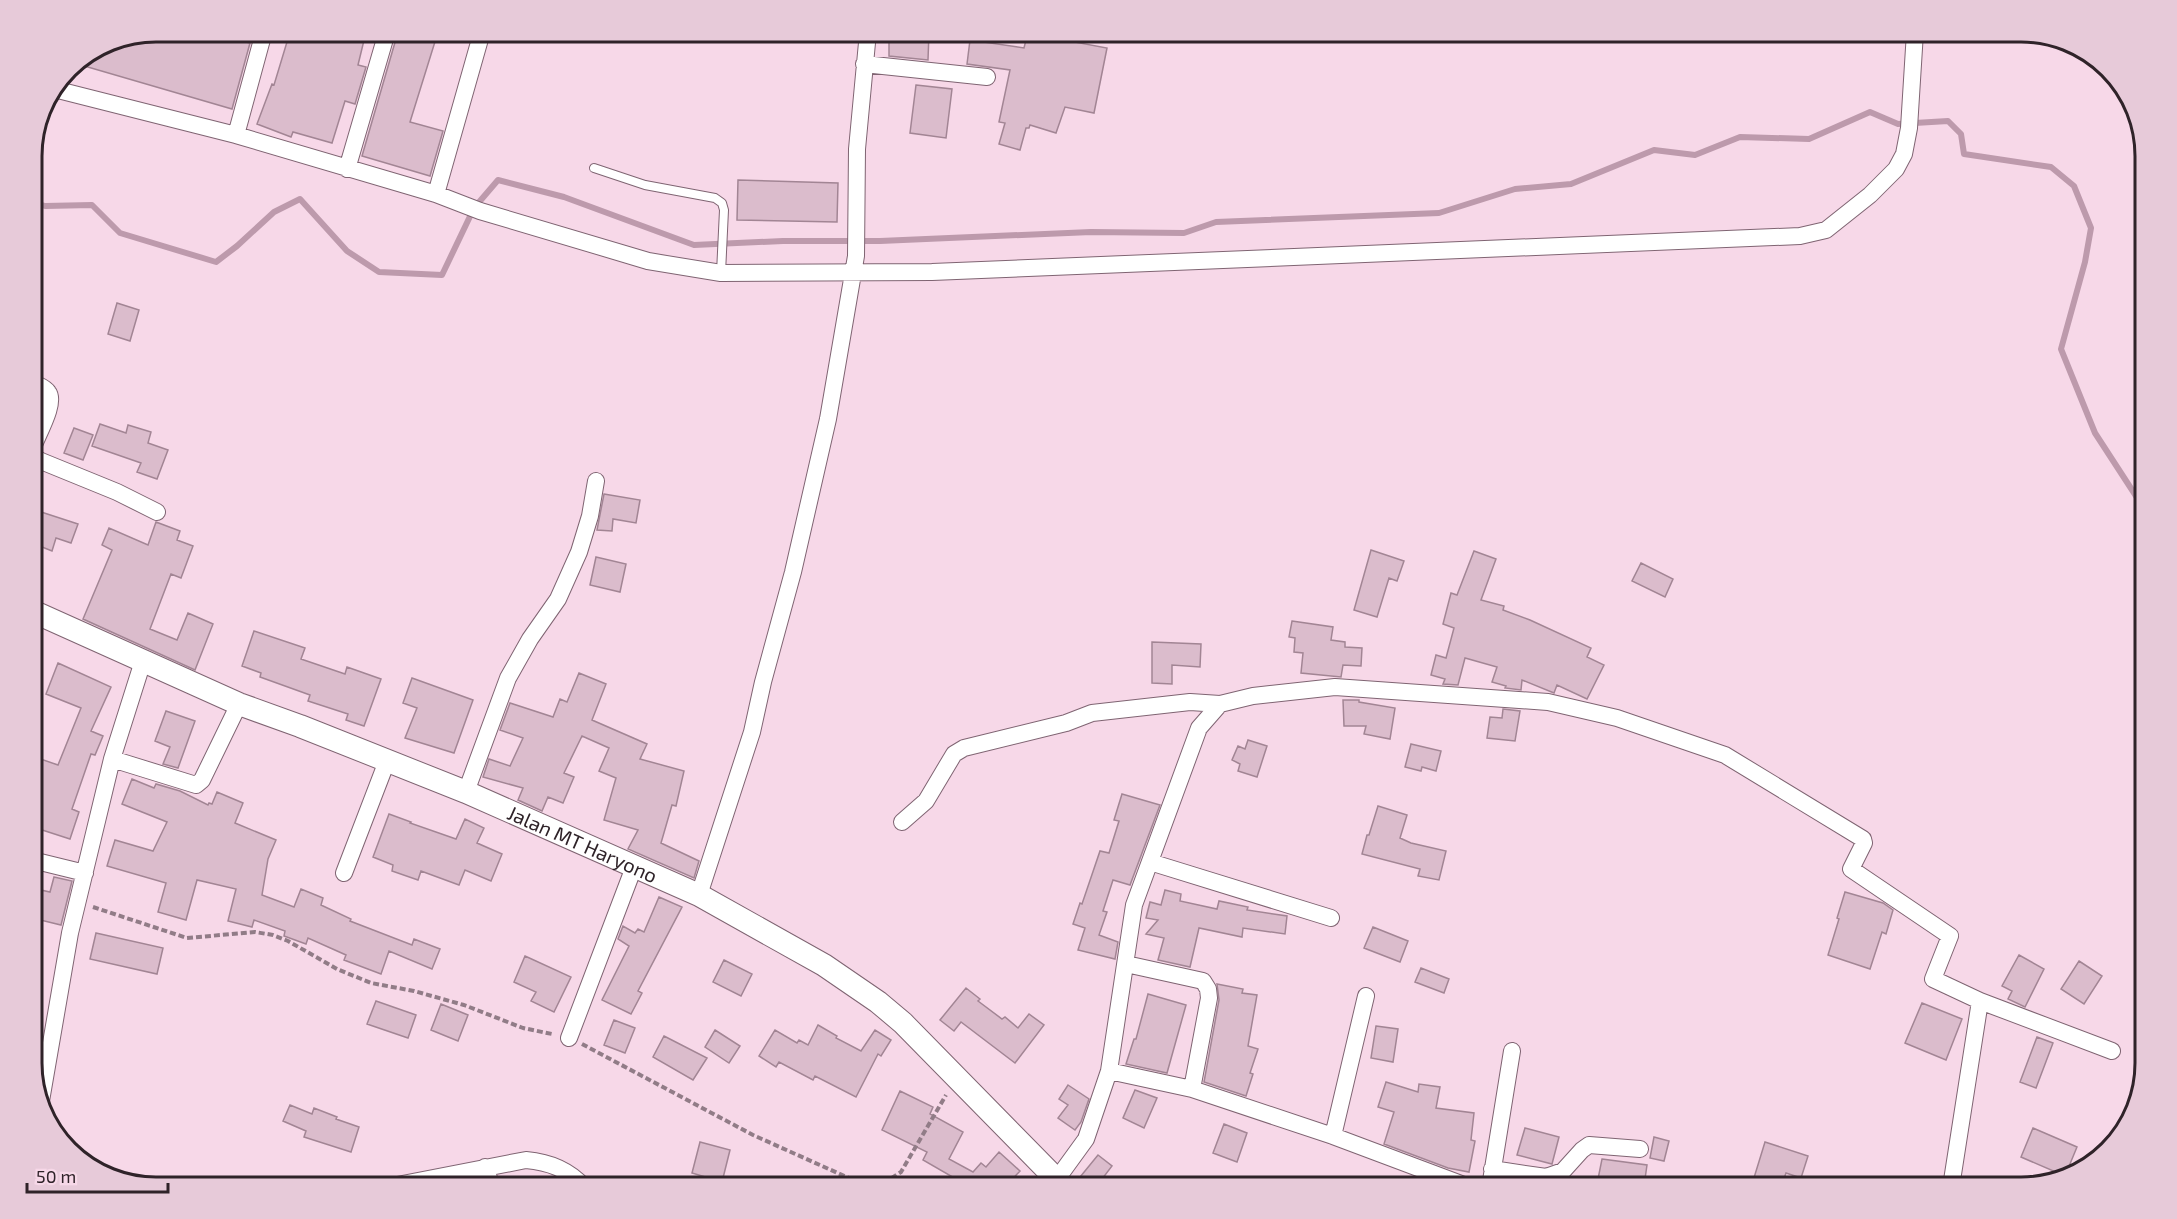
<svg xmlns="http://www.w3.org/2000/svg" width="2177" height="1219" viewBox="0 0 2177 1219" font-family="'Exo 2',sans-serif">
<style>
.lines{fill:none;stroke-linecap:round;stroke-linejoin:round}
.stream{stroke:#bd9aac;stroke-width:6}
.building{fill:#dbbccc;stroke:#a28594;stroke-width:1.5}
.lane-casing{stroke:#7f6472;stroke-width:10}
.street-casing{stroke:#7f6472;stroke-width:18}
.secondary-casing{stroke:#7f6472;stroke-width:24}
.path{stroke:#917c87;stroke-width:4;stroke-dasharray:6 3;stroke-linecap:butt}
.lane{stroke:#fff;stroke-width:8}
.street{stroke:#fff;stroke-width:16}
.secondary{stroke:#fff;stroke-width:22}
.labels{text-anchor:middle;dominant-baseline:central;stroke-width:6;stroke-linejoin:round;paint-order:stroke}
.street-label{font-size:20px;fill:#2f2329;stroke:#f7d8e8}
.rim{fill:none;stroke:#2f2329;stroke-width:3}
</style>
<rect width="100%" height="100%" fill="#f7d8e8"/>
<g class="lines">
<path class="stream" d="M32 202 45 206 92 205 120 233 216 262 237 246 274 212 300 199 347 251 379 272 442 275 474 208 498 180 564 197 694 245 783 241H880L1091 232 1184 233 1216 222 1439 213 1515 189 1571 184 1654 150 1695 155 1740 137 1809 139 1870 112 1898 124 1948 121 1961 134 1964 154 2051 167 2074 186 2091 228 2085 262 2061 349 2095 433 2145 510"/>
</g>
<path class="building" d="M156 32H208L250 43 232 109 74 63 108 41Z
M290 32H366L358 65 366 67 355 104 345 101 332 143 293 132 291 137 257 124 272 84 274 85Z
M398 32H438L410 122 443 131 430 176 362 156Z
M889 32H929L928 60 889 56Z
M1028 32H1071L1069 41 1107 48 1094 113 1065 107 1056 133 1030 125 1029 128H1026L1020 150 999 144 1005 123 999 122 1010 70 967 64 970 40 1024 48Z
M916 85 952 89 946 138 910 133Z
M738 180 838 183 837 222 737 220Z
M117 303 139 310 130 341 108 334Z
M100 424 126 433 128 425 151 432 148 443 168 450 157 479 137 472 141 463 92 446Z
M74 428 93 435 83 460 64 453Z
M604 494 640 500 636 523 613 519 612 531 597 530Z
M32 509 78 524 71 543 56 538 52 551 32 543Z
M156 522 180 531 177 540 193 546 181 578 171 574 150 629 177 640 188 613 213 624 195 670 83 619 112 550 102 545 109 528 148 545Z
M1371 550 1404 561 1397 581 1389 578 1377 617 1354 610Z
M1474 551 1496 559 1481 600 1504 606 1503 610 1530 620 1591 648 1587 657 1604 665 1587 699 1557 685 1554 693 1522 680 1521 690 1505 688 1506 686 1492 682 1497 667 1465 658 1458 685 1443 684 1445 679 1431 675 1436 655 1446 658 1454 628 1443 624 1451 593 1457 595Z
M596 557 626 564 620 592 590 585Z
M1641 563 1673 579 1665 597 1632 581Z
M1292 621 1333 627 1331 640 1345 642V647L1362 648 1361 666 1343 665 1341 677 1301 673 1303 653 1294 652 1295 638 1289 637Z
M254 631 305 648 301 659 345 674 347 667 381 679 364 726 346 720 348 714 308 701 310 695 260 677 261 673 242 666Z
M1152 642 1201 644 1200 667 1172 665V684L1152 683Z
M58 663 111 687 91 731 103 736 95 755 91 754 72 809 79 812 70 839 36 828 37 825 32 824V756L58 765 81 708 46 694Z
M579 673 606 684 592 720 647 744 640 759 684 771 676 806 672 805 661 843 699 861 694 878 628 849 638 830 604 820 616 778 599 771 609 748 582 736 564 773 574 777 563 803 548 797 542 811 518 800 523 788 483 777 489 759 510 766 523 738 500 730 510 703 553 717 560 699 567 702Z
M412 678 473 700 454 753 405 738 417 708 403 703Z
M1343 700H1359V702L1395 708 1390 739 1364 734 1366 726H1344Z
M1503 709 1520 711 1515 741 1487 738 1490 717 1502 718Z
M166 711 195 721 178 768 163 764 170 747 155 741Z
M1248 740 1267 746 1257 777 1238 771 1240 764 1232 760 1238 746 1245 749Z
M1411 744 1441 751 1436 771 1422 767 1421 771 1405 767Z
M132 779 154 788 156 784 180 791 208 805 209 803 212 804 217 792 243 803 235 823 276 840 268 859 262 895 294 907 301 889 323 898 321 905 351 919 350 921 412 945 414 939 440 949 432 969 389 951 381 974 344 960 346 955 308 938 306 944 284 936 285 931 254 920 252 927 228 921 236 889 197 880 186 920 158 912 166 883 107 866 115 840 153 851 167 822 122 804Z
M1122 794 1160 805 1130 885 1113 880 1103 911 1107 912 1099 935 1118 942 1115 959 1078 950 1085 928 1073 924 1080 903 1082 904 1100 851 1109 853 1119 821 1114 820Z
M1378 806 1407 815 1400 838 1411 843 1446 851 1439 880 1418 876 1420 869 1362 854 1367 835H1369Z
M389 814 411 822 410 823 456 839 465 819 484 828 477 843 502 854 491 881 465 870 459 885 421 871 418 880 392 871 393 865 373 857Z
M54 877 72 881 61 925 32 918V888L50 892Z
M1165 890 1181 894 1180 901 1217 909 1219 901 1248 907 1247 910 1287 916 1285 934 1243 928 1242 937 1199 928 1190 967 1158 960 1164 938 1146 934 1158 920 1146 918 1150 902 1161 905Z
M1845 892 1883 903 1893 910 1886 934 1882 932 1870 969 1828 955 1839 919 1837 918Z
M659 897 682 907 638 991 642 993 631 1014 602 1000 629 946 618 939 623 926 635 933 638 929 644 932Z
M1373 927 1408 941 1400 962 1364 948Z
M96 933 163 948 157 974 90 959Z
M2019 955 2044 969 2025 1007 2008 999 2012 991 2002 986Z
M525 956 571 977 554 1012 531 1001 536 992 514 982Z
M724 960 752 974 741 996 713 982Z
M2079 961 2102 976 2084 1004 2061 989Z
M1421 968 1449 979 1444 993 1415 982Z
M1217 984 1243 989 1242 993 1257 995 1248 1046 1258 1049 1250 1073 1253 1074 1246 1096 1204 1082 1219 1000Z
M966 988 980 999 978 1001 1002 1019 1005 1017 1018 1028 1029 1014 1044 1025 1015 1063 961 1022 954 1031 940 1020Z
M1148 994 1186 1005 1167 1073 1126 1064 1134 1039H1136Z
M376 1001 416 1015 408 1038 367 1024Z
M1922 1003 1962 1019 1946 1060 1905 1043Z
M441 1004 468 1015 458 1041 431 1030Z
M614 1020 635 1028 625 1053 604 1045Z
M818 1025 837 1036 836 1038 861 1051 875 1030 891 1040 881 1056 878 1054 856 1097 815 1076 813 1080 779 1062 776 1067 759 1056 775 1030 797 1043 799 1040 808 1045Z
M1376 1026 1398 1029 1393 1062 1371 1058Z
M715 1030 740 1046 729 1063 705 1047Z
M664 1036 707 1058 693 1080 653 1057Z
M2037 1037 2053 1043 2036 1088 2020 1082Z
M1386 1082 1418 1092 1419 1084 1440 1087 1436 1108 1474 1113 1471 1140 1475 1141 1469 1172 1448 1168 1384 1144 1394 1112 1378 1107Z
M1068 1085 1089 1099 1081 1122 1075 1130 1058 1118 1068 1105 1059 1099Z
M1135 1090 1157 1098 1144 1128 1123 1118Z
M900 1091 933 1107 930 1114 963 1132 949 1159 973 1172 981 1163 986 1167 999 1152 1020 1171 1005 1187 959 1188 963 1183 923 1160 927 1152 882 1130Z
M290 1105 312 1114 314 1108 337 1117 336 1119 359 1127 351 1152 304 1137 306 1131 283 1121Z
M1224 1124 1247 1133 1237 1162 1213 1153Z
M1525 1128 1559 1137 1552 1164 1517 1155Z
M2033 1128 2077 1147 2065 1176 2021 1157Z
M1654 1137 1669 1141 1664 1161 1650 1158Z
M700 1142 730 1150 722 1182 692 1173Z
M1765 1142 1808 1156 1801 1178 1786 1173 1781 1187H1771L1753 1181Z
M1098 1155 1112 1166 1096 1187H1077L1076 1182Z
M1602 1159 1647 1165 1644 1186 1598 1179Z"/>
<g class="lines">
<defs>
<path id="lane" d="M594 168 645 185 715 198 722 203 724 210 721 273"/>
<path id="street" d="M864 64 987 77
M54 89 236 135 436 194 480 211 648 261 721 273 932 272 1800 236 1826 230 1870 195 1896 169 1904 154 1909 128 1915 32
M236 135 264 32
M347 169 387 32
M436 194 482 32
M32 382C37 385 45 387 48 392 57 403 36 437 32 450
M32 454 34 457 41 461 117 492 157 512
M112 759 196 785 202 780 239 704
M466 792 508 678 530 639 558 599 579 552 590 516 596 481
M902 822 926 801 954 754 964 748 1066 723 1092 713 1190 702 1220 704
M32 860 85 873
M1150 862 1331 918
M344 873 387 761
M699 895 752 732 763 682 793 572 828 419 856 256 857 149 868 32
M1126 964 1203 981 1208 989 1209 998 1192 1089
M1980 1001 2112 1051
M569 1038 634 867
M1109 1071 1192 1089 1333 1136 1469 1187
M41 1101 70 933 112 759 143 661
M1333 1136 1366 996
M485 1167 492 1187
M1492 1169 1546 1177 1563 1171 1582 1150 1589 1145 1640 1149
M1057 1179 1086 1139 1109 1071 1134 905 1199 728 1220 704 1253 696 1335 687 1548 702 1617 718 1725 755 1863 839 1864 843 1851 869 1950 936 1933 979 1980 1001 1951 1187
M387 1187 526 1160C549 1162 568 1169 584 1187
M1490 1187 1512 1051"/>
<g id="secondary">
<path id="s1" d="M32 611 239 704 300 726 466 792 699 895 824 965 878 1002 903 1023 1064 1187"/>
</g>
</defs>
<use href="#lane" class="lane-casing"/>
<use href="#street" class="street-casing"/>
<use href="#secondary" class="secondary-casing"/>
<path class="path" d="M93 907 187 938 255 932 273 935 288 941 337 969 371 983 414 991 464 1005 523 1028 552 1034
M582 1044 753 1135 851 1179 870 1181 890 1179 901 1172 946 1095"/>
<use href="#lane" class="lane"/>
<use href="#street" class="street"/>
<use href="#secondary" class="secondary"/>
</g>
<g class="labels">
<g class="street-label">
<text stroke="none"><textPath href="#s1" startOffset="598">Jalan MT Haryono</textPath></text>
</g>
</g>
<path d="M0 0H2177V1219H0ZM156 42H2021A114 114 0 0 1 2135 156V1063A114 114 0 0 1 2021 1177H156A114 114 0 0 1 42 1063V156A114 114 0 0 1 156 42Z" fill="#e7cad9" fill-rule="evenodd"/>
<path class="rim" d="M156 42H2021A114 114 0 0 1 2135 156V1063A114 114 0 0 1 2021 1177H156A114 114 0 0 1 42 1063V156A114 114 0 0 1 156 42Z"/>
<path d="M27 1183v9h141v-9" fill="none" stroke="#2f2329" stroke-width="3"/>
<text x="36" y="1183" font-size="18" fill="#2f2329" stroke="#f7d8e8" stroke-width="4.5" paint-order="stroke">50 m</text>
</svg>
